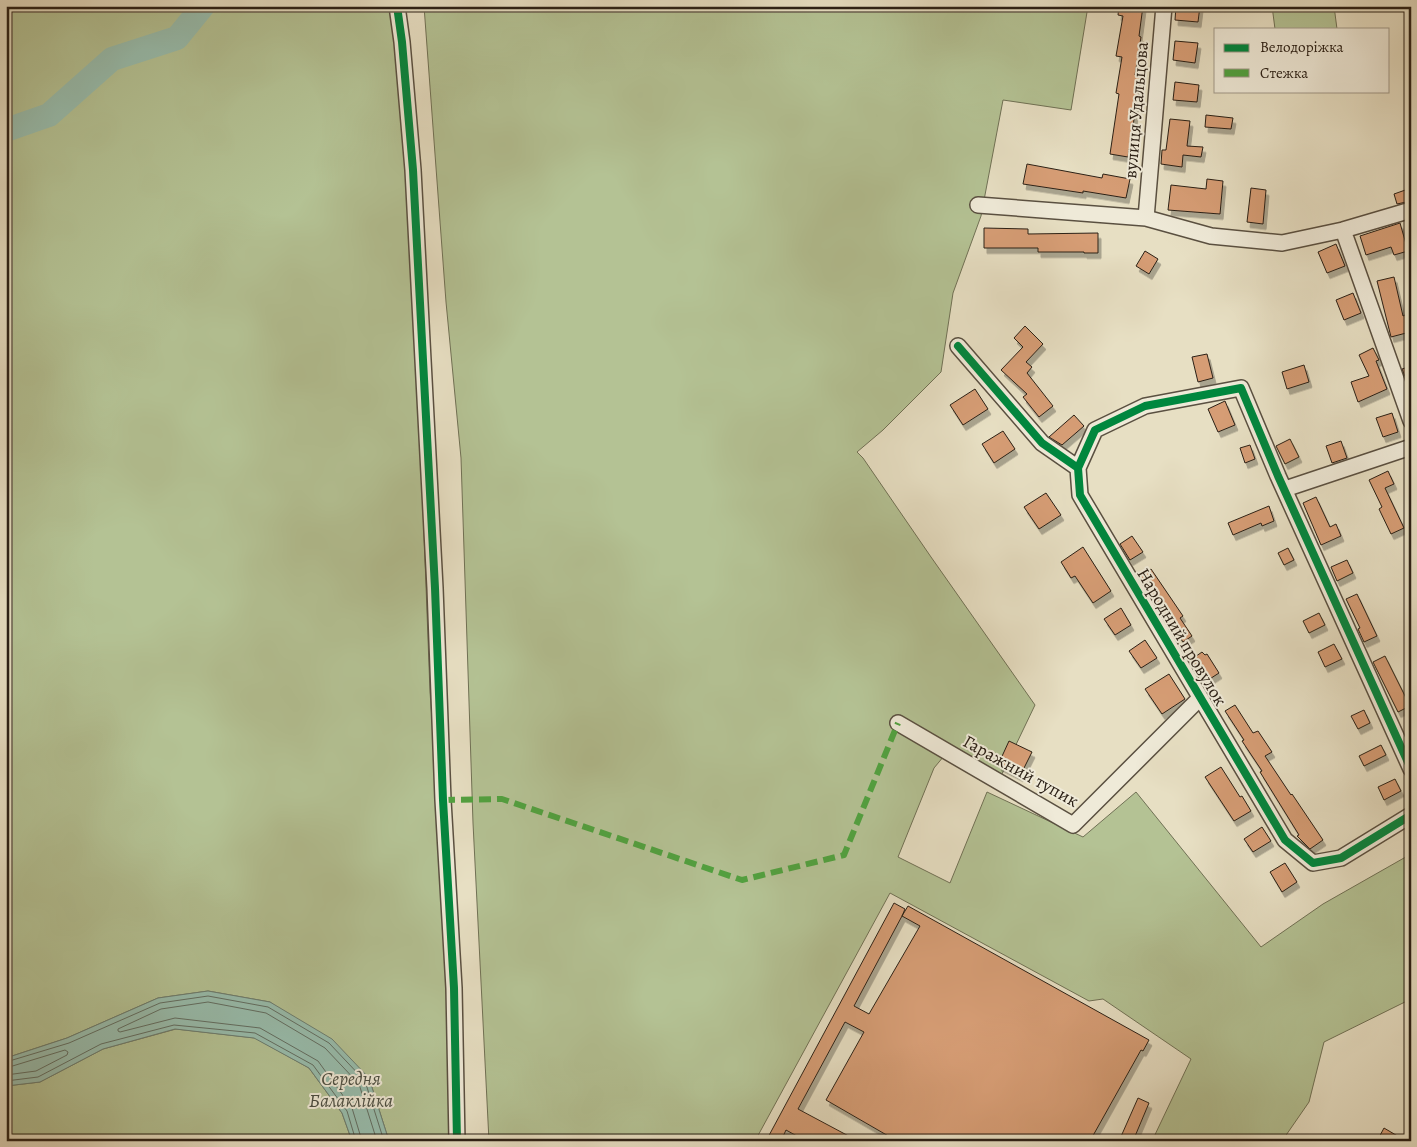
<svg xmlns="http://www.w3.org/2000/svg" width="1417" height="1147" viewBox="0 0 1417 1147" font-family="Alegreya,serif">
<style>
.green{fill:#b4c294;stroke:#707155}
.water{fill:#98bdad;stroke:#6c7e71}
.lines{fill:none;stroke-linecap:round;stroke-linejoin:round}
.shore{stroke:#626e62;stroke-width:1}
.river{stroke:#98bdad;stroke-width:24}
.building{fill:#d69d75;stroke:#2b2016;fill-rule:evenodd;filter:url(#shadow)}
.minor-casing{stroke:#5a5041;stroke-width:18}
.minor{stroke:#efead8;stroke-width:15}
.quiet{stroke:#51a240;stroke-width:6;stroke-dasharray:12 6;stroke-linecap:butt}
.cycleway-casing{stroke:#efead8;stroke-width:11}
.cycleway{stroke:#00873e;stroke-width:8}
.labels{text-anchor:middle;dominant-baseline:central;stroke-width:4;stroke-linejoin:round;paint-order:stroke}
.street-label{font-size:18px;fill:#2b2016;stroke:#efead8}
.water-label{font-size:19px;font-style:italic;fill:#4c4f43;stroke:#efead8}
</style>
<defs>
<filter id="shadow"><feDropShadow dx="3" dy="5.5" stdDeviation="0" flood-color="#0004"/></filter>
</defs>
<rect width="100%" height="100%" fill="#e7dfc3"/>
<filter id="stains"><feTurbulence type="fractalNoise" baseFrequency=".004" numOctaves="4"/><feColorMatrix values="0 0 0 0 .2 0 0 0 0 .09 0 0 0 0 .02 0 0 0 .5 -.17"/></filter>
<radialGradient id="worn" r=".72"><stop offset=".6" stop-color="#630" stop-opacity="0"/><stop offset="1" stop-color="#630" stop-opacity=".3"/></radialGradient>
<path class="green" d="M6 6H391L398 62 416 321 430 692 445 893 454 1141H389L369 1078 270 1002 208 991 158 998 67 1038 6 1058Z
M424 6H1088L1071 110 1003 100 981 216 953 293 941 372 883 430 857 452 863 458 931 557 1035 705 1000 778 949 750 934 768 898 857 950 883 987 792 1083 837 1136 792 1261 947 1323 904 1411 854V999L1324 1042 1309 1102 1282 1141H1152L1191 1059 1103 999 1089 1001 890 893 755 1141H489L473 823 461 458 446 302Z
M1272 6H1334L1337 29H1275Z
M176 1029 255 1038 309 1068 342 1113 352 1141H6V1086L40 1082 103 1049Z"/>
<path class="water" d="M208 991 270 1002 332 1039 369 1078 389 1141H352L342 1113 309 1068 254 1038 175 1029 103 1049 40 1082 6 1086V1058L67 1038 158 998Z"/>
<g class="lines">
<path class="shore" d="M6 1062 69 1043 160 1003 208 996 268 1007 329 1043 365 1081 384 1141
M6 1068 65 1050 68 1052 67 1055 36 1071 6 1075
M6 1081 38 1077 101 1044 174 1025 255 1033 313 1065 347 1111 356 1141
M362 1141 352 1108 318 1061 260 1028 175 1018 120 1032 118 1031V1029L161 1009 208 1002 266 1013 325 1048 359 1084 377 1141"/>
<path class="river" d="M6 130 49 115 112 59 177 38 203 6"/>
</g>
<path class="building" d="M1119 6H1143L1139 36 1141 37 1135 75 1141 76 1128 157 1110 154 1119 94 1116 93 1122 57 1116 56 1123 16 1118 15Z
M1176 6H1200L1198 22 1175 20Z
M1175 41 1198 43 1195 63 1173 60Z
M1175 82 1199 85 1197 102 1173 100Z
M1206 115 1233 118 1231 129 1205 127Z
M1170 119 1190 121 1187 146 1203 147 1201 157 1183 155 1182 167 1161 164 1162 150H1166Z
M1027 164 1102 178 1103 174 1130 179 1126 198 1083 191V193L1023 184Z
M1207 179 1223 181 1220 214 1168 210 1171 185 1206 189Z
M1251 188 1266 190 1263 224 1247 222Z
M1411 188V201L1397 204 1394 194Z
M1400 223 1408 251 1394 255 1391 247 1366 255 1360 236Z
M984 228 1028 229V234L1098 233V253H1084V252H1038V248H984Z
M1336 244 1345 266 1327 273 1318 252Z
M1145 251 1158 259 1149 274 1136 266Z
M1394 277 1403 316 1405 315 1410 332 1391 337 1377 281Z
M1353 293 1361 313 1344 320 1336 300Z
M1025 326 1043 344 1026 362 1032 367 1027 373 1053 406 1039 417 1023 397 1027 394 1001 370 1023 347 1014 338Z
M1373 348 1379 360 1376 361 1387 389 1358 402 1351 382 1369 376 1359 355Z
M1207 354 1213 378 1198 382 1192 357Z
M1304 365 1309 382 1287 389 1282 372Z
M1411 366V392L1402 369Z
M975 389 988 409 963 425 950 405Z
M1225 401 1235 425 1218 432 1208 409Z
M1392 413 1398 432 1383 437 1376 418Z
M1074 415 1084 426 1062 445 1049 437Z
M1003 431 1015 449 994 463 982 444Z
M1290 439 1299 457 1285 464 1276 446Z
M1341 441 1347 458 1332 463 1326 446Z
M1250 445 1255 459 1245 463 1240 448Z
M1388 471 1394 484 1385 488 1404 528 1391 534 1379 509 1382 507 1369 480Z
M1046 493 1061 515 1039 529 1024 507Z
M1316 497 1330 527 1336 524 1341 536 1321 545 1303 503Z
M1269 506 1274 521 1262 526 1261 523 1233 535 1228 523Z
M1132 536 1143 552 1130 560 1120 544Z
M1083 547 1111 591 1093 603 1075 576 1071 578 1061 562Z
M1288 548 1294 560 1284 565 1278 553Z
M1347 560 1353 573 1337 581 1331 567Z
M1151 569 1183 616 1180 618 1192 636 1183 642 1140 577Z
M1357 594 1377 636 1364 642 1358 629 1360 628 1346 599Z
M1121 608 1131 625 1115 635 1104 619Z
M1319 613 1325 625 1309 633 1303 621Z
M1145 640 1157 658 1141 668 1129 651Z
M1334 644 1342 659 1325 667 1318 652Z
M1202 652 1205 655 1207 654 1219 673 1205 682 1192 659Z
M1385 656 1410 706 1398 712 1373 662Z
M1169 674 1185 699 1162 714 1145 689Z
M1235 705 1253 733 1258 731 1272 752 1265 756 1291 795 1292 794 1323 840 1310 849 1297 836 1299 835 1260 772 1262 771 1242 741 1244 740 1225 711Z
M1364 710 1370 723 1358 729 1351 716Z
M1009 741 1032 752 1020 776 998 765Z
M1381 745 1386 755 1364 766 1359 756Z
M1221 767 1240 797 1242 796 1251 811 1234 821 1205 777Z
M1395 779 1401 791 1384 800 1378 787Z
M1262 827 1271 841 1253 852 1244 839Z
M1285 863 1297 882 1282 892 1270 872Z
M894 903 905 909 902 916 908 906 1149 1040 1143 1051 1141 1050 1090 1141H897L826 1100 864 1032 845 1022 798 1109 858 1141H806L786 1130 781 1141H766ZM902 916 920 926 869 1014 854 1006Z
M1138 1098 1149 1103 1133 1141H1119Z
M1384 1128 1406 1141H1377Z"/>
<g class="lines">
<defs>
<path id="minor" d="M397 6 402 42 413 170 435 588 443 800 454 988 457 1141
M978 205 1146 218 1211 236 1282 243 1343 230 1411 210
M1146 218 1164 6
M1343 230 1411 421
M958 346 1042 443 1078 468 1080 495 1285 840 1313 863 1341 858 1411 815
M1078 468 1095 430 1145 406 1241 388 1278 476 1411 769
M1285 489 1411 447
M898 723 1073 825 1200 698"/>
</defs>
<use href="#minor" class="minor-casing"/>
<use href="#minor" class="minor"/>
<path class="quiet" d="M443 800 502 799 742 880 844 855 898 723"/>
<defs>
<path id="cycleway" d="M397 6 402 42 413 170 435 588 443 800 454 988 457 1141
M958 346 1042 443 1078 468 1080 495 1285 840 1313 863 1341 858 1411 815
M1078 468 1095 430 1145 406 1241 388 1278 476 1411 769"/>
</defs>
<use href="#cycleway" class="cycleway-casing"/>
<use href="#cycleway" class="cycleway"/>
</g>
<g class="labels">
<g class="street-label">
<text transform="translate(1136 110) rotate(-85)">вулиця Удальцова</text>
<text transform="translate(1182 637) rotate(59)">Народний провулок</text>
<text transform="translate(1021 771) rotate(29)">Гаражний тупик</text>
</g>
<g class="water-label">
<text x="351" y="1079">Середня<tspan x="351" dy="22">Балаклійка</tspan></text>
</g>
</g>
<rect width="1417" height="1147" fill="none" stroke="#e7dfc3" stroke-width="25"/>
<rect x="8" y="8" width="1402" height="1132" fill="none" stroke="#2b2016" stroke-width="2.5"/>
<rect x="12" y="12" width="1392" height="1122" fill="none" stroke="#2b2016"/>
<rect x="1214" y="28" width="175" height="65" fill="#efead8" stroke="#a1998a"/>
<rect x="1224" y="44" width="25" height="8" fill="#00873e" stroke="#a1998a"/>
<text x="1260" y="52" font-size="15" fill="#2b2016">Велодоріжка</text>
<rect x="1224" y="69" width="25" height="8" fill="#51a240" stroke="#a1998a"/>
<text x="1260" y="78" font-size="15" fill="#2b2016">Стежка</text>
<rect width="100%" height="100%" filter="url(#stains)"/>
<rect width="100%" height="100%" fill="url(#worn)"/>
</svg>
